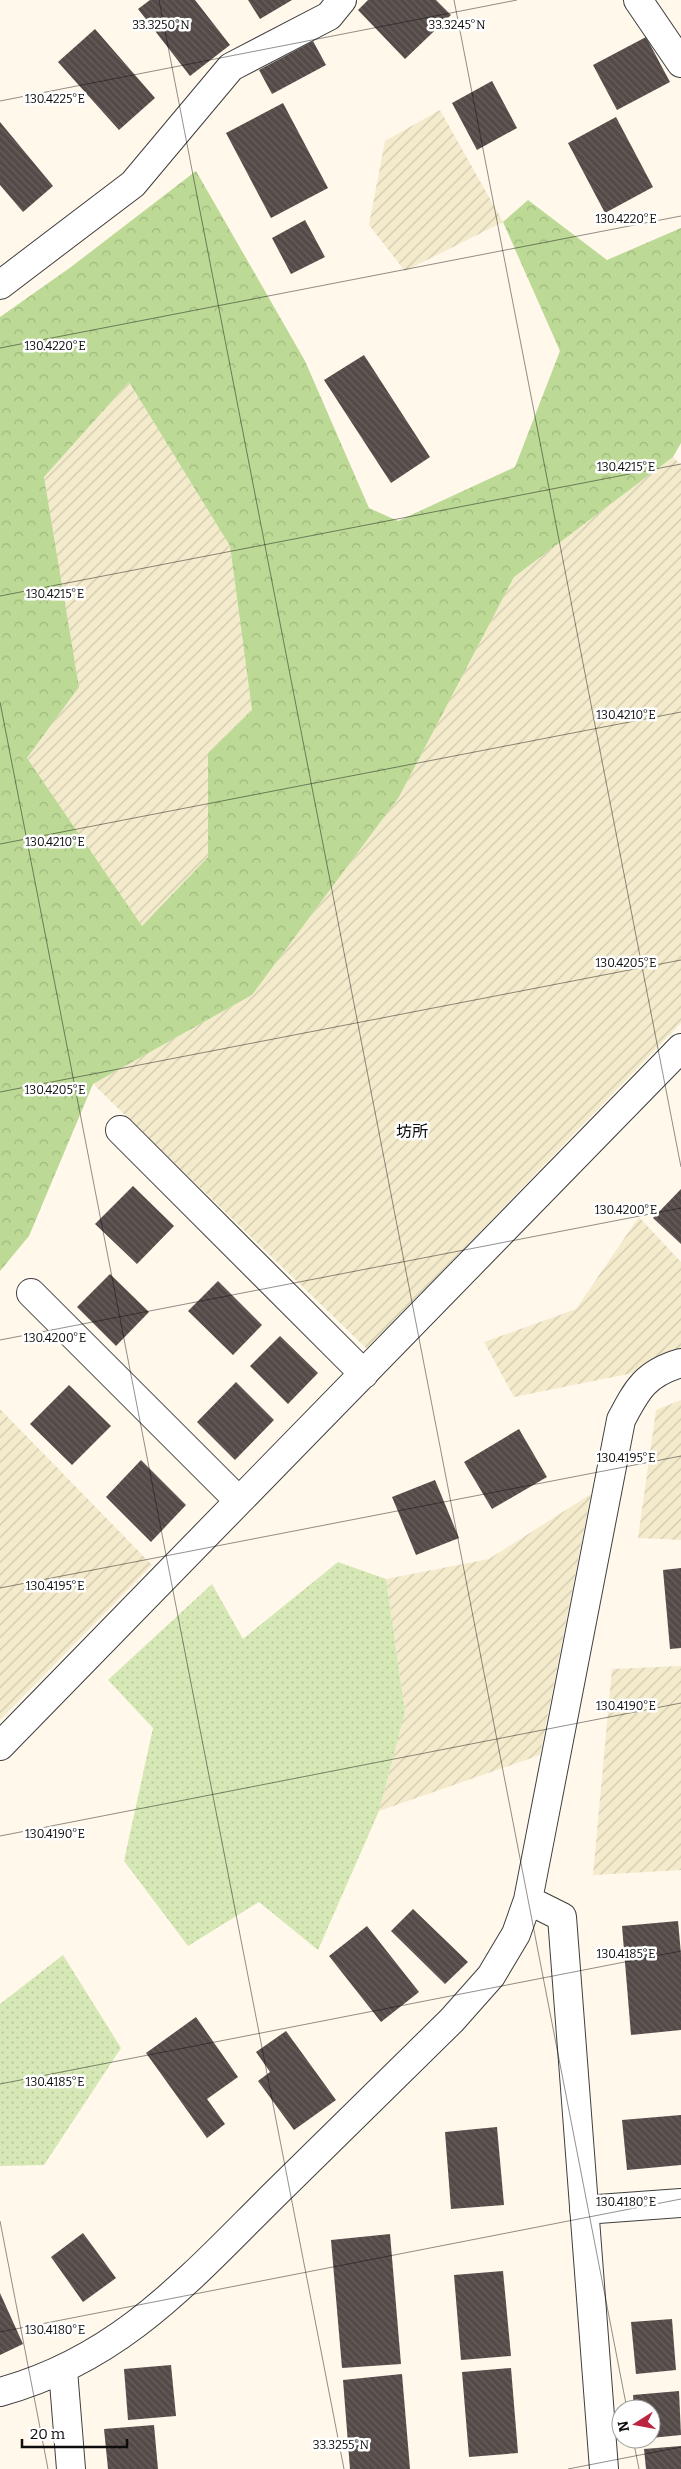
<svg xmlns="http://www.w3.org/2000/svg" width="681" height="2469" viewBox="0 0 681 2469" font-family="Bitter,'Noto Sans JP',serif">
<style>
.farmland{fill:url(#farmland-furrows)}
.grass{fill:url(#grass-dots)}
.forest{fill:url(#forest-crowns);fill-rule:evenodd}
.building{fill:url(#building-back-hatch)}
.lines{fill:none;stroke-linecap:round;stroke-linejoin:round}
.minor-casing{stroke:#3f3f3f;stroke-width:30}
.minor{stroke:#fff;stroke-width:28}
.ticks{fill:none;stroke:#0c0c0c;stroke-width:1;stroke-opacity:0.45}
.labels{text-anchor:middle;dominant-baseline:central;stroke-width:5;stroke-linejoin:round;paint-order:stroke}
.quarter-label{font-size:16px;fill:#0c0c0c;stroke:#fff}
.ticks-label{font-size:12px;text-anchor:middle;fill:#0c0c0c;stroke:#fff;stroke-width:5;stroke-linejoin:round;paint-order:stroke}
</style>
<defs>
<pattern id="farmland-furrows" width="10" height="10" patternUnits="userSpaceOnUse" patternTransform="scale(1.25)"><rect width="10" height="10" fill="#f4ebcc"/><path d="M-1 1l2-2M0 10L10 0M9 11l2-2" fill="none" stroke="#d0c8ae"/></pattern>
<pattern id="grass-dots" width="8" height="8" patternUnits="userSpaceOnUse" patternTransform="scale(1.25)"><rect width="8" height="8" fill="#d6e8b5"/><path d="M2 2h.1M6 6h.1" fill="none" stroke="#b6c69a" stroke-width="1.8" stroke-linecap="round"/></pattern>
<pattern id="forest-crowns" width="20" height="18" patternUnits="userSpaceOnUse" patternTransform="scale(1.25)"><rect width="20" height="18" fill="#bcd995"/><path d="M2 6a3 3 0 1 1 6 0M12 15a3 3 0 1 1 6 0" fill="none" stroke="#a0b97f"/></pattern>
<pattern id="building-back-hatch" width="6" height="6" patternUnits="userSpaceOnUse" patternTransform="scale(1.25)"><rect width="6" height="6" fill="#544b48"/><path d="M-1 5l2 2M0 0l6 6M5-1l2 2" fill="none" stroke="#68605e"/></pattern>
</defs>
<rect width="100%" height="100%" fill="#fff8eb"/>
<path class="farmland" d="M440 110 503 222 405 271 369 225 385 141Z
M129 382 230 546 252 710 208 753V857L142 926 27 758 79 687 44 477Z
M673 457 681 465V1023L367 1349 93 1084 252 995 399 797 514 577Z
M639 1217 681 1262V1353L648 1370 514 1397 484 1342 576 1309Z
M681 1400V1540L638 1538 656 1410Z
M0 1409 152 1565 0 1720Z
M591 1494 540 1755 379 1811 405 1712 386 1579 489 1559Z
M681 1666V1870L593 1875 612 1669Z"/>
<path class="grass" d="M338 1562 386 1579 405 1712 379 1811 318 1950 259 1902 188 1946 124 1861 153 1728 108 1680 212 1584 243 1639Z
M63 1955 121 2048 44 2165 0 2166V2004Z"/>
<path class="forest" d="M196 171 305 361 369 508 398 521 515 467 560 351 503 222 528 200 607 260 681 228V443L673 457 514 577 399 797 252 995 93 1084 29 1236 0 1271V317L71 267ZM129 382 230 546 252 710 208 753V857L142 926 27 758 79 687 44 477Z"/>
<path class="building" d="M150 0H195L230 45 190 76 138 9Z
M248 0H292L260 19Z
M368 0H436L451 15 405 59 358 10Z
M95 29 155 98 119 130 58 62Z
M646 37 670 82 617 110 593 65Z
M313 41 326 65 272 94 259 70Z
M492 81 517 128 477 150 452 103Z
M283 103 328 188 271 218 226 133Z
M616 117 653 187 605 213 568 143Z
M0 122 53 186 23 212 0 185Z
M305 220 325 257 291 274 272 238Z
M364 355 430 457 391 483 324 380Z
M133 1186 174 1226 137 1264 95 1224Z
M681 1189V1244L653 1218Z
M110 1274 149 1312 116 1346 77 1307Z
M218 1281 262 1325 233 1355 188 1311Z
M280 1336 318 1373 288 1404 250 1366Z
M236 1382 274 1420 235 1460 197 1422Z
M69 1385 111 1426 72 1465 30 1424Z
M519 1429 547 1477 492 1509 464 1462Z
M141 1460 186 1505 151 1542 106 1497Z
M435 1480 459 1538 416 1555 392 1497Z
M681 1568V1648L670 1649 663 1570Z
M413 1909 468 1962 445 1984 391 1931Z
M678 1921 681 1954V2030L631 2035 622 1926Z
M367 1926 419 1992 381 2022 329 1956Z
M196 2017 238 2077 207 2099 225 2124 207 2138 146 2053Z
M286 2031 336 2100 294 2130 258 2081 270 2072 256 2052Z
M681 2115V2165L627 2170 622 2120Z
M497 2127 504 2205 451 2209 445 2132Z
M83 2233 116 2278 83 2302 51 2257Z
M390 2234 401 2364 342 2368 331 2240Z
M503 2271 511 2356 461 2360 454 2275Z
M0 2293 23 2344 0 2355Z
M672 2319 676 2370 636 2374 631 2322Z
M171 2365 176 2416 128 2420 124 2369Z
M511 2368 518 2453 469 2457 462 2372Z
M402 2374 410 2469H350L343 2380Z
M679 2391 681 2435 651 2438V2409H634L633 2395Z
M154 2425 158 2469H108L104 2429Z
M681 2446V2469H646L644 2449Z"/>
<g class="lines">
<defs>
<path id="minor" d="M638 0 681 63
M0 285 133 184 231 67 329 16 342 0
M120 1130 364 1374
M31 1293 239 1501
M0 1746 681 1048
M528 1900 562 1917 604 2469
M584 2210 681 2203
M63 2370 71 2469
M0 2392C121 2359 190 2278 276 2193 335 2135 393 2078 452 2020L491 1976 516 1934 528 1900 621 1420C637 1389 646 1373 681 1363"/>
</defs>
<use href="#minor" class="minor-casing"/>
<use href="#minor" class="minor"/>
</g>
<path class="ticks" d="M159 0 627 2409M454 0 681 1167M0 101 517 0M0 348 681 216M0 596 681 464M0 702 344 2469M0 844 681 712M0 1092 681 960M0 1340 681 1208M0 1588 681 1456M0 1836 681 1703M0 2084 681 1951M0 2221 48 2469M0 2332 681 2199M633 2439 639 2469M568 2469 681 2447"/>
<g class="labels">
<g class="quarter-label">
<text x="412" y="1131">坊所</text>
</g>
</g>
<g class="ticks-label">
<text x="161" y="29">33.3250°N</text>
<text x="457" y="29">33.3245°N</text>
<text x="55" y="103">130.4225°E</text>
<text x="626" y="223">130.4220°E</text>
<text x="55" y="350">130.4220°E</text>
<text x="626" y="471">130.4215°E</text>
<text x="55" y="598">130.4215°E</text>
<text x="626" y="719">130.4210°E</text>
<text x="55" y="846">130.4210°E</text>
<text x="626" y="967">130.4205°E</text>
<text x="55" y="1094">130.4205°E</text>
<text x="626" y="1214">130.4200°E</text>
<text x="55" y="1342">130.4200°E</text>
<text x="626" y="1462">130.4195°E</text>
<text x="55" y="1590">130.4195°E</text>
<text x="626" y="1710">130.4190°E</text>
<text x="55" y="1838">130.4190°E</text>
<text x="626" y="1958">130.4185°E</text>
<text x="55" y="2086">130.4185°E</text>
<text x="626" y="2206">130.4180°E</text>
<text x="55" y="2334">130.4180°E</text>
<text x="341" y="2449">33.3255°N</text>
</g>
<g transform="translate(636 2424) rotate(259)"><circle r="24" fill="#ffffff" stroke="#9e9e9e"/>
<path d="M0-4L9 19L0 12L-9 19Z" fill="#bb253f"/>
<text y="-8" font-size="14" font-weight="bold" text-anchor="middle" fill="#0c0c0c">N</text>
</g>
<path d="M22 2439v8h105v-8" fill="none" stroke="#0c0c0c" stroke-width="2.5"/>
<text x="30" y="2439" font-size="15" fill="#0c0c0c" stroke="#ffffff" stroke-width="4" paint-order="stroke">20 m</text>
</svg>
